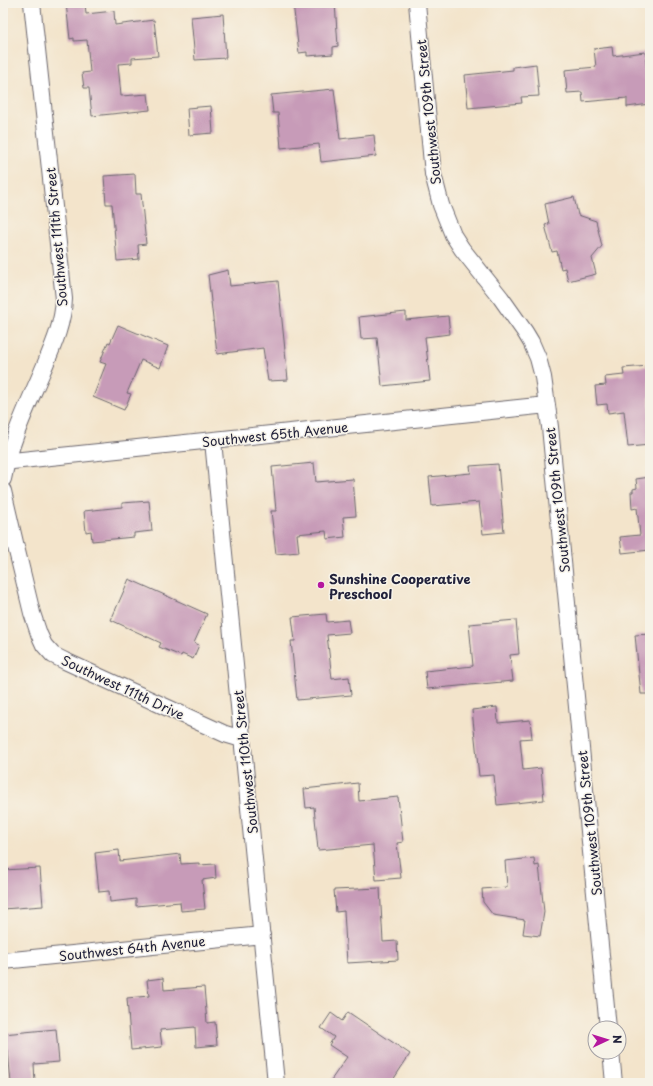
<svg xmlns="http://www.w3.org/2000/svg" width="653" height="1086" viewBox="0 0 653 1086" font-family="'Playpen Sans',sans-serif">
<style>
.building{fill:#c79bb8}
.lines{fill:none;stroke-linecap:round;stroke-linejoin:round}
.minor-casing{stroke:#6b666d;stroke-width:18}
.minor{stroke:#fff;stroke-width:16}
.poi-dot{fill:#b5179e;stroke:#f7f3e8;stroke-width:1.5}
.labels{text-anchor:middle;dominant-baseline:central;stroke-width:3;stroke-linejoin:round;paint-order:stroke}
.street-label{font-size:13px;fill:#22223b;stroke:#f7f3e8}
.poi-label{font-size:13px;font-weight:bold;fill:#22223b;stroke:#f7f3e8;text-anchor:start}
</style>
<rect width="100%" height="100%" fill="#f7f3e8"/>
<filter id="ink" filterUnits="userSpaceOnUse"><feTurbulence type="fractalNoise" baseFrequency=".025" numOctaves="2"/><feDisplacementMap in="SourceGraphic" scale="8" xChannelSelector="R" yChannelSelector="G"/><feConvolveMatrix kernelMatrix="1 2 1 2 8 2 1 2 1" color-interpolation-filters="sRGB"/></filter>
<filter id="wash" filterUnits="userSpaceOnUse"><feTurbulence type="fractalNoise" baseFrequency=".012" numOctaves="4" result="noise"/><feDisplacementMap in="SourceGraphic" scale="16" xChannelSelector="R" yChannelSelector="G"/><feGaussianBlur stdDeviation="0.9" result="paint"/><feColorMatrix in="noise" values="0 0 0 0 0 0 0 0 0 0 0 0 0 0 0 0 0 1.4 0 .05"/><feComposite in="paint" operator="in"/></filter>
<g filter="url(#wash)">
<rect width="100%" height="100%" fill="#f3e4cb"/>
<g id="blocks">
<path class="building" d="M66 3H85L86 14 114 11 115 25 154 20 158 56 132 58V63L118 64 121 96 148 94 150 110 92 116 89 88H84L82 73 90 72 87 40 74 41V38L70 39Z
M293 3H335L338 46 333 47V54L307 56V52L299 53Z
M223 14 226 58 195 60 191 17Z
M612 47 613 56 645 52 650 104 627 107V98L583 102 582 92 567 93 565 70 596 67 594 49Z
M536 64 539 96 521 97 522 103 468 108 465 75 513 70V67Z
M334 89 340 139 374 135 376 156 321 162 319 144 281 148 278 113H273L271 95Z
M211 106 213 133 189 135 187 108Z
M135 174 136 194H141L146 244 138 245 139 259 117 261 112 204H106L104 176Z
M574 197 578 215 596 221 602 246 592 258 596 274 568 281 565 268 561 269 557 251 552 252 545 225 549 224 545 204Z
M228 270 230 286 278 281 288 380 268 381 263 348 217 354 208 275Z
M406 312V320L448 316 450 334 425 337 430 381 382 386 377 338 361 339 359 317Z
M118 325 168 346 160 368 141 360 127 393 131 394 124 410 93 397 106 364 100 362 108 342 110 343Z
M649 366 650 445 628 447 624 411 608 413 607 404 597 405 595 386 606 385 605 377 624 375 623 368Z
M314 463 316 482 353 479 356 516 343 517 345 537 327 539 326 531 297 534 299 552 276 554 271 511H276L272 467Z
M498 464 504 532 483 534 479 502 432 506 429 477 471 473 470 466Z
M650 477V550L622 553 620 537 640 535 637 508 632 509 631 492H633V489L637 488 636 479Z
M149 501 152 531 134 533V537L92 541 91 531 86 532 84 511 122 507V503Z
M129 579 207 614 194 643 199 645 193 659 182 654 181 656 159 647 161 643 111 620Z
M326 614 327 622 348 620 350 633 327 635 332 679 349 677 351 695 297 700 291 641H295L292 617Z
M516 620 519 654 510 655 513 681 427 689 425 671 473 666 469 624Z
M650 634V694H641L635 635Z
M497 707 498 723 530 720 532 738 520 739 523 770 541 768 544 800 497 805 494 775 479 776 472 710Z
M358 783 359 801 398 797 403 842 397 843 401 878 376 880 373 845 318 850 314 807 306 808 304 789Z
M119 850 120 861 180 854 181 864 199 863V865L215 864 216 878 202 880 205 909 181 911 180 902 136 906V899L110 902 109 891 99 892 95 853Z
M534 858 535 866 539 865 544 912 540 936 523 934 525 920 493 915 483 902 482 889 507 887 505 861Z
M40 868 43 906 3 909V870Z
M380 888 383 942 397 941 398 960 347 963 344 911 336 912 334 890Z
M163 978 164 990 204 987 207 1023 215 1022 217 1045 196 1047 195 1027 160 1030 162 1047 131 1050 127 998 149 996 147 980Z
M348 1012 410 1054 391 1083H329L347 1057 329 1045 334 1037 321 1028 331 1013 342 1021Z
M56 1029 59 1062 34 1064 35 1082 11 1083 8 1050H3V1034Z"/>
</g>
</g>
<g filter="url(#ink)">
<use href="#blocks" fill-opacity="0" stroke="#6b666d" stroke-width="1"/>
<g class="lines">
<defs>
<path id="minor" d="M417 3 433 174 441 205 453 235 462 249 501 298 525 332 531 342 538 358 543 377 550 427 608 1028
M213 441 276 1083
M3 462 547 405
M3 479C10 442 27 407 42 372 52 348 63 325 64 299L32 3
M3 491 16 547 32 613 39 634 44 645 53 655 65 661 225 734 242 739
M3 961 262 935
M611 1052 614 1083"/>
</defs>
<use href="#minor" class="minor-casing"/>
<use href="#minor" class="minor"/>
</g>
</g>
<circle class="poi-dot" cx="321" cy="585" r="4"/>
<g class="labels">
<g class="street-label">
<text transform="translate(428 112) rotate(-96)">Southwest 109th Street</text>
<text transform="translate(56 237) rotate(-95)">Southwest 111th Street</text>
<text transform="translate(275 434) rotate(-6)">Southwest 65th Avenue</text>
<text transform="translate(557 500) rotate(-96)">Southwest 109th Street</text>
<text transform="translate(123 687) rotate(25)">Southwest 111th Drive</text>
<text transform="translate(245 762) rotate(-96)">Southwest 110th Street</text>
<text transform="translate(589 823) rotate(-96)">Southwest 109th Street</text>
<text transform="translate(132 948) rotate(-6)">Southwest 64th Avenue</text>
</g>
<g class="poi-label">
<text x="329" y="578">Sunshine Cooperative<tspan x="329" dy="15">Preschool</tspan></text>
</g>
</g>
<rect width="653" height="1086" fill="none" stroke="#f7f3e8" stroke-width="16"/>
<g transform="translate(607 1040) rotate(86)"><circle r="19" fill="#f7f3e8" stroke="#a29fa3"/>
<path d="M0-3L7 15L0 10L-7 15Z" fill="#b5179e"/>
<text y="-6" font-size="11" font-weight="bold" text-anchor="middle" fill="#22223b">N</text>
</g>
</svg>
